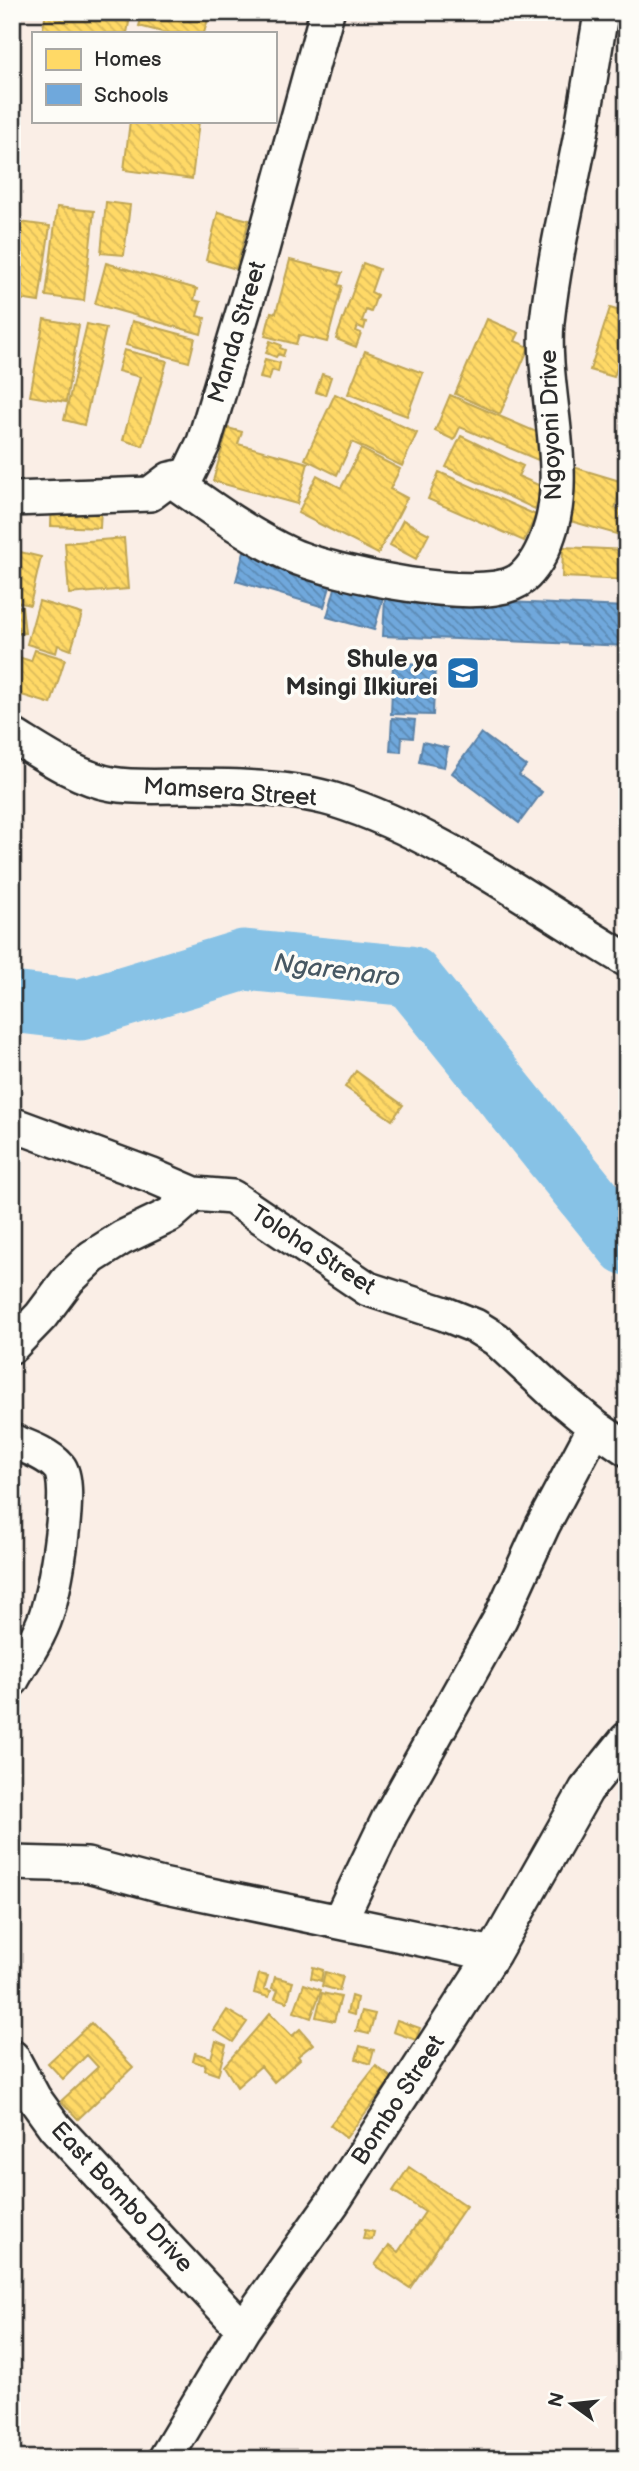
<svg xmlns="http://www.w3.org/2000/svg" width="639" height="2471" viewBox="0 0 639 2471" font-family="'Balsamiq Sans',sans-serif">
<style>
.homes{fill:url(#homes-back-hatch);stroke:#bfa554;stroke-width:2}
.schools{fill:url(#schools-back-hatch);stroke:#5b82a7;stroke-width:2}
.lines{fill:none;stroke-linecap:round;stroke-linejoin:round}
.river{stroke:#87c2e6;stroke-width:61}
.street-casing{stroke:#2b2b2b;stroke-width:38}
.street{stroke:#fdfcf7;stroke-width:33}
.labels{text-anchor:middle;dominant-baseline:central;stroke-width:7;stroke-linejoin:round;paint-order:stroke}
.street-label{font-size:24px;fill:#2b2b2b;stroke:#fdfcf7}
.poi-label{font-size:24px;font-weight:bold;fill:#2b2b2b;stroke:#fdfcf7;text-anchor:end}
.water-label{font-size:26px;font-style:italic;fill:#475863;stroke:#fdfcf7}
</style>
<defs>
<pattern id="homes-back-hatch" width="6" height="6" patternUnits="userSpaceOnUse" patternTransform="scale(1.75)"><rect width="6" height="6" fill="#ffd966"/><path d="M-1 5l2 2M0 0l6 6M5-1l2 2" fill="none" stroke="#dbba59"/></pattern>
<pattern id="schools-back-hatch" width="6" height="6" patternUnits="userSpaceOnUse" patternTransform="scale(1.75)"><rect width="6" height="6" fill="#6fa8dc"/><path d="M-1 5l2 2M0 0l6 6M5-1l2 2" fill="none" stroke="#5b89b3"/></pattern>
</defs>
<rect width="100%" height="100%" fill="#faeee6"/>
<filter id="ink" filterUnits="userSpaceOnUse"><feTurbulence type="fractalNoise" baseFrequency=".0143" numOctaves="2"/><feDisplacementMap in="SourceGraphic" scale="14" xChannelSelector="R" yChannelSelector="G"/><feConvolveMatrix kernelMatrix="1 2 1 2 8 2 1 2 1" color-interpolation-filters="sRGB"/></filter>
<g filter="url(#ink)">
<path class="homes" d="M46 12H131L127 33H42Z
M143 12H210L204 33H166L139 26Z
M130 121H199L192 179 124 170Z
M106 202 130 205 124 255 101 253Z
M57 207 94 211 84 301 46 296Z
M218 212 249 220 236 269 206 260Z
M12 221 50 226 39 302 12 298Z
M290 260 342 273 338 285 342 286 327 342 299 335 296 344 265 336 271 312 276 313Z
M106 263 197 289 194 300 201 302 197 316 205 318 201 334 95 304Z
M363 263 379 269 371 292 377 295 371 312 366 310 362 321 366 322 364 329 358 326 356 331 361 333 356 347 336 339Z
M610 308 627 313V360L620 358 614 377 590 370Z
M44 319 79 325 66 402 30 396Z
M487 319 519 333 515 341 529 347 500 414 455 394Z
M132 321 195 338 189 362 126 345Z
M87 324 106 328 84 425 64 420Z
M270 341 281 345 280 348 285 350 283 356 278 354 276 357 266 353Z
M124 350 167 361 143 446 123 440 140 377 118 371Z
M365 351 423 373 407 416 348 394Z
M265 359 280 363 278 372 272 370 269 380 260 378Z
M322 374 331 377 325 395 316 392Z
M335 394 417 433 402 466 352 442 337 475 305 459Z
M450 395 548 437 538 460 460 427 454 440 435 431Z
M228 428 242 432 238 444 308 463 297 504 213 481Z
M461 436 523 466 518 476 545 488 535 509 446 467Z
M361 449 400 469 390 489 407 498 378 554 298 513 317 475 341 488Z
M570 466 623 482 615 508 627 511V537L563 519Z
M439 472 536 515 524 541 428 499Z
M622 494 627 495V508L619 506Z
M52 498 101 507 100 528 51 526Z
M403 520 429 534 416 559 390 545Z
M124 538 128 589 69 594 65 543Z
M563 547 627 550V580L562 577Z
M12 550 41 557 30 605 12 601Z
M39 601 82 614 71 650 58 645 56 653 27 644Z
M22 606 25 633 12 634V607Z
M35 650 65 659 51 704 12 692V655L31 661Z
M356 1071 403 1105 392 1120 345 1087Z
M313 1967 323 1970 321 1981 311 1978Z
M325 1972 343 1977 339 1991 322 1986Z
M259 1974 268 1976 264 1989 271 1991 269 1997 254 1993Z
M275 1977 293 1982 287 2002 275 1998 278 1990 272 1988Z
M304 1984 321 1990 311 2018 294 2012Z
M322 1993 341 1997 334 2021 316 2017Z
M351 1996 357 1998 354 2015 347 2013Z
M227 2010 247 2022 233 2042 214 2030Z
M362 2011 375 2014 369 2034 356 2031Z
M270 2013 292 2036 300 2029 313 2044 298 2056 300 2059 274 2082 261 2066 237 2087 224 2066Z
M397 2020 420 2028 416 2040 393 2032Z
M91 2023 133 2067 78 2119 61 2101 98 2067 87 2055 63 2079 48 2063Z
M216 2041 226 2045 218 2075 204 2070 205 2065 193 2061 195 2053 211 2058Z
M360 2046 374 2050 370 2064 356 2059Z
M376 2066 392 2078 346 2138 330 2125Z
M409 2167 466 2206 410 2288 375 2265 389 2245 398 2252 425 2212 393 2191Z
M365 2230 374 2232 372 2240 363 2239Z"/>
<path class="schools" d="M246 544 335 570 324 607 236 581Z
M337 581 384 594 374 630 327 617Z
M385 597 627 607V646L383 636Z
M393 663 435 664 433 715 391 714Z
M627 701V745H623Z
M392 718 415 720 413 738 402 737 401 752 390 751Z
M481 733 526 766 519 775 542 792 519 823 452 773Z
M423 742 448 748 444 767 419 762Z"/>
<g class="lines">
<path class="river" d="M12 1002 80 1010 244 960 410 976 627 1245"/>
<defs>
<path id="street" d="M170 479C208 506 248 535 291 555 332 573 487 608 522 578 535 567 544 548 549 533 571 472 541 387 547 322 554 258 569 197 581 134 588 94 594 54 601 14
M12 499 150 494 170 479 188 475 204 442 262 249 327 12
M12 735C40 752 79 779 112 784 136 788 162 786 186 786 229 786 294 787 334 800 440 833 532 904 627 960
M12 1124 150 1175 194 1194
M12 1346 41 1316 68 1280 92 1257 122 1238 170 1215 194 1194 232 1197 368 1289 445 1314 475 1326 496 1339 554 1393 595 1427 627 1449
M12 1441C27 1447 48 1454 59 1467 74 1484 55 1584 48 1609 42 1633 24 1658 12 1680
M12 1863 87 1865 162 1885 493 1954
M339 1922 389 1818 500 1619 543 1525 595 1427
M12 2057 34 2098 55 2127 243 2329
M165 2459 243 2329 333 2202 493 1954 586 1790 627 1739"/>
</defs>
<use href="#street" class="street-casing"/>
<use href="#street" class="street"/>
</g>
</g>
<defs>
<symbol id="school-square" viewBox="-11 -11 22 22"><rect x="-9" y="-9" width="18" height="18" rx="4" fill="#1f6fb2" stroke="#fdfcf7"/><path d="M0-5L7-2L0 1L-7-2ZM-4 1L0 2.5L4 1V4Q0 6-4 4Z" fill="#fff"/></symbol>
</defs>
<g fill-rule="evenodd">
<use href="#school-square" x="444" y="654" width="38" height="38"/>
</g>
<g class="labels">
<g class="street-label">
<text transform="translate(237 332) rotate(-73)">Manda Street</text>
<text transform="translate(551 425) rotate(-92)">Ngoyoni Drive</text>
<text transform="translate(230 792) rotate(4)">Mamsera Street</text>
<text transform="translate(313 1250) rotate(33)">Toloha Street</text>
<text transform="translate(398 2100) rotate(-57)">Bombo Street</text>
<text transform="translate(122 2197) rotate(47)">East Bombo Drive</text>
</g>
<g class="poi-label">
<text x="438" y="659">Shule ya<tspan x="438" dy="28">Msingi Ilkiurei</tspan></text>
</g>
<g class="water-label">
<text transform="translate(337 971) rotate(7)">Ngarenaro</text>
</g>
</g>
<rect width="639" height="2471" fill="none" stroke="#fdfcf7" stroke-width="42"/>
<rect x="21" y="21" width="597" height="2429" fill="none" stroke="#2b2b2b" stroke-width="2.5" filter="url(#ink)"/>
<rect x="32" y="32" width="245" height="91" fill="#fdfcf7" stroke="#a9a8a5" stroke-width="2"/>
<rect x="46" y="49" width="35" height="21" fill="#ffd966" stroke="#a9a8a5" stroke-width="2"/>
<text x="94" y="66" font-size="21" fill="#2b2b2b">Homes</text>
<rect x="46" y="84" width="35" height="21" fill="#6fa8dc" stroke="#a9a8a5" stroke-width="2"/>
<text x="94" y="102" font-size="21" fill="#2b2b2b">Schools</text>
<g transform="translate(572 2404) rotate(285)" stroke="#fdfcf7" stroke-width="5" paint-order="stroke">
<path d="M0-5L12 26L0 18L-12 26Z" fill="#2b2b2b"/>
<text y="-10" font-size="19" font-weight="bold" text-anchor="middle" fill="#2b2b2b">N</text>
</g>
</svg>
